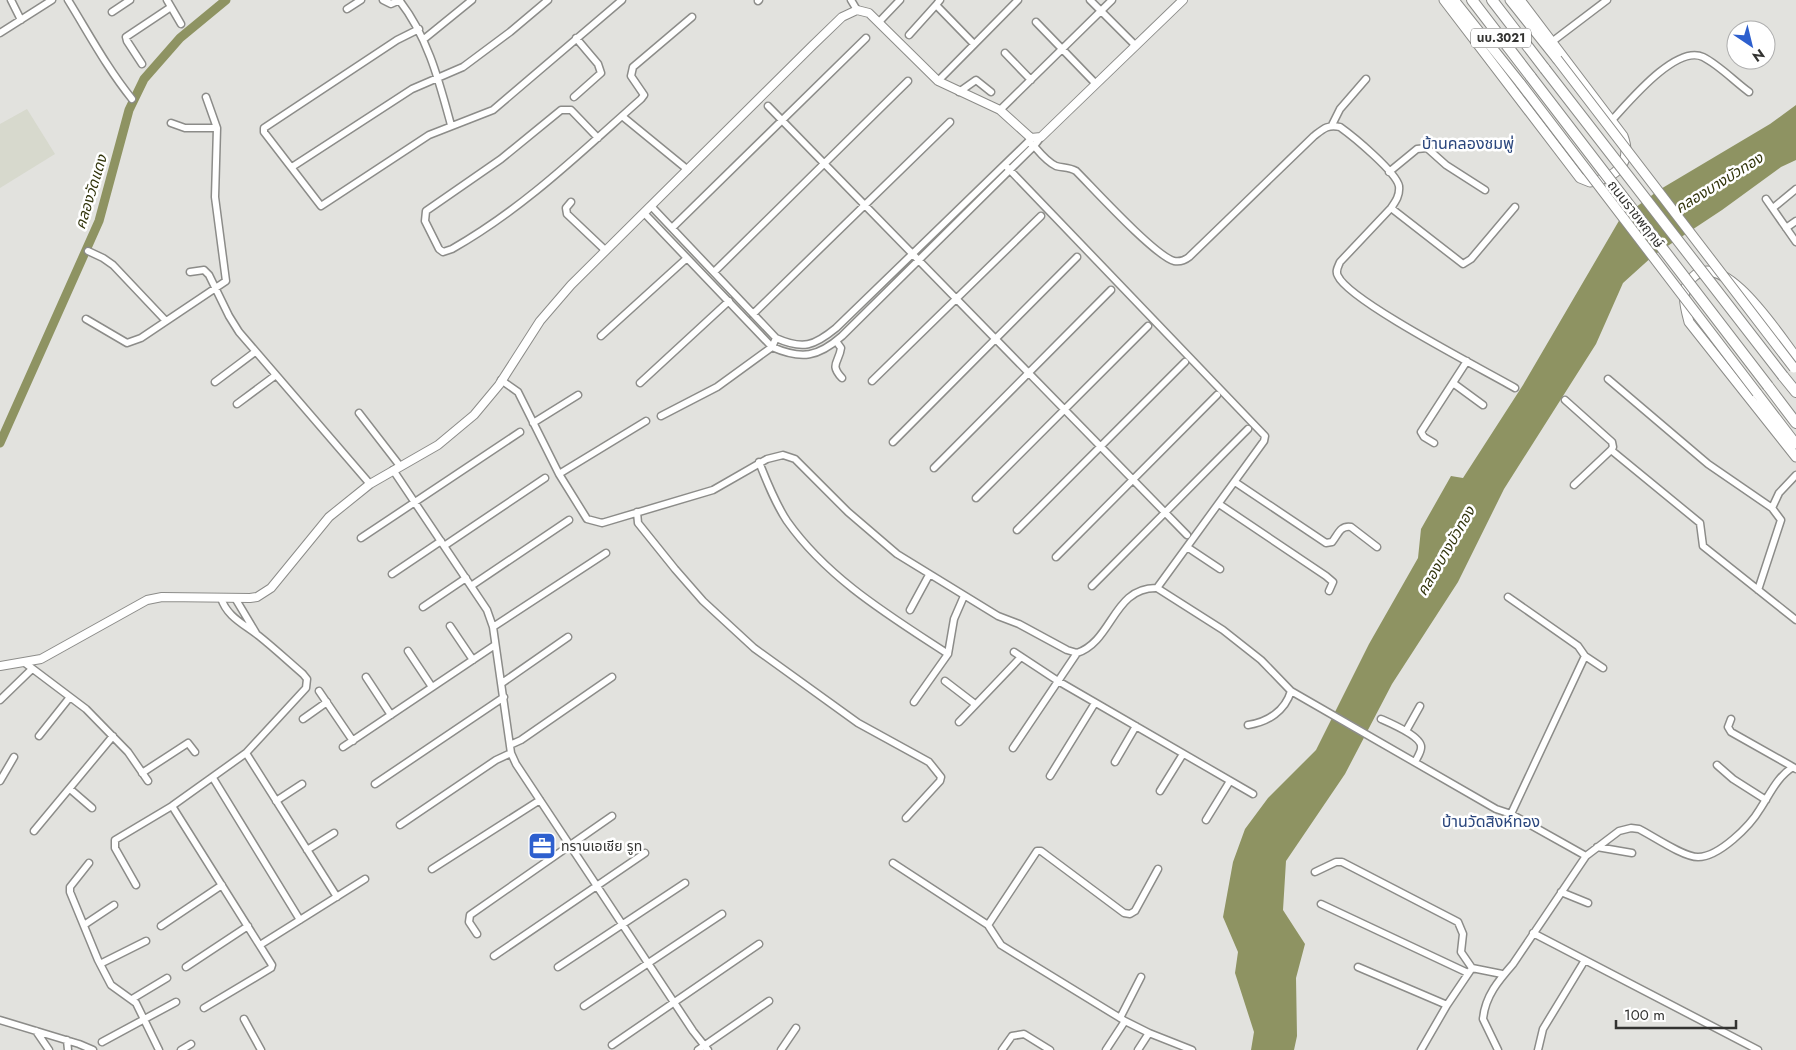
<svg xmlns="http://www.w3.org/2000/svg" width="1796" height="1050" viewBox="0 0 1796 1050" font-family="Jost,'Noto Sans Thai',sans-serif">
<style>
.built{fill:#d7d9cd}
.water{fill:#8e9362}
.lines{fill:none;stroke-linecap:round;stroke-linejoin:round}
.canal{stroke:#8e9362;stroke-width:9}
.minor-casing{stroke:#8c8c89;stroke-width:9}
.tertiary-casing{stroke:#8c8c89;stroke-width:10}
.secondary-casing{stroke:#8c8c89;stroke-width:11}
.primary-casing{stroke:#8c8c89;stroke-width:12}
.minor{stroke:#fff;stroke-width:6}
.tertiary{stroke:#fff;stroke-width:8}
.secondary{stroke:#fff;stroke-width:9}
.primary{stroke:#fff;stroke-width:10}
.secondary-bridge-casing{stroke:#8c8c89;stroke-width:11;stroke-linecap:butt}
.primary-bridge-casing{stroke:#8c8c89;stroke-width:12;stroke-linecap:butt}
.secondary-bridge{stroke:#fff;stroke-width:9}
.primary-bridge{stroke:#fff;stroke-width:10}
.labels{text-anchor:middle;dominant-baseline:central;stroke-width:5;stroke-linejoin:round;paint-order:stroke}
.shield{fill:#fff;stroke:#70706f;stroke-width:1}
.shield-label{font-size:12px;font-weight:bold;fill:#333331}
.street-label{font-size:14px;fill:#333331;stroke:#fff}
.poi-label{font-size:14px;fill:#333331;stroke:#fff;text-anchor:start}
.water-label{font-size:15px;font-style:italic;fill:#31340b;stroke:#fff}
.quarter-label{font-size:16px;fill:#2a467d;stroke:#fff}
</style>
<rect width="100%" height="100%" fill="#e2e2de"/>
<path class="built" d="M27 109 55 154 0 188V124Z"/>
<path class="water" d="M1796 105V160L1781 167 1722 210 1654 255 1623 283 1596 344 1504 489 1458 582 1392 684 1345 774 1286 861 1283 910 1305 944 1296 978 1297 1036 1294 1050H1251L1254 1032 1235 973 1238 952 1223 917 1233 862 1245 829 1268 798 1316 750 1369 644 1418 558 1421 529 1451 476 1463 478 1523 385 1620 219 1659 190 1770 124Z"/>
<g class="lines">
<path class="canal" d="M0 443 99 221 129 110 144 79 180 38 226 0"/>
<defs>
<path id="minor" d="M11 0 21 20
M68 0C89 34 107 68 132 99
M167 0 181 24
M383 0 391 4 400 0
M399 0C428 37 439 81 451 125
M851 0 857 10
M940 0 936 5 973 43
M1090 0 1135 45
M758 1 759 0
M347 9 361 0
M112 12 130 0
M879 22 900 0
M1036 22 1095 83
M419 29 397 40 264 128V132L321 206 429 135 493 110 622 0
M0 33 52 0
M909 35 936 5
M424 39 472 0
M1553 41 1607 0
M1005 53 1031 80
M142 64 127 41 126 37 171 7
M938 81 1018 0
M959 92 976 80 991 92
M574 97 601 73 598 64 576 38
M768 106 1187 535
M1000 110 1112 0
M622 116 688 170
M1612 120C1628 103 1676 44 1703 57 1719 65 1734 81 1749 92
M171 123 185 128H217
M1332 125 1340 109 1366 79
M1041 137 1034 146C1040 153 1047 162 1056 166 1063 168 1069 167 1076 171 1094 189 1154 255 1174 261 1180 262 1184 261 1189 257L1314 136C1323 129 1328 124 1340 127 1354 137 1396 172 1399 186 1400 195 1396 201 1391 208L1340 262C1338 267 1335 271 1338 276 1349 301 1484 370 1515 388
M598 138 571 110H561L501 159 426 211 425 221 439 249 443 252 452 249C524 208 580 153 641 99L644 95 631 76 633 67 692 17
M1005 165 1265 436 1264 441 1157 588
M292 167 412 89 463 67 510 32 548 0
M1389 172 1417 149 1427 148 1446 165 1485 190
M1766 199 1796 242
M571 202 566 208 567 214 605 250
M651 206 776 338C803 350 814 346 836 328L1030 140
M1391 208 1463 264 1471 259 1515 207
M1773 208 1796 189
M644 213 772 347C802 360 818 357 842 336L1034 146 1028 142
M673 227 866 38
M1786 228 1796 221
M88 251 103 258 113 265 166 321
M190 272 204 270 209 275 229 316 239 332 370 484
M714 272 908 81
M753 314 950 122
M86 319 127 343 141 338 226 281 215 197 217 128 206 97
M601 336 687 258
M836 341 841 348C839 363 829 364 842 378
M1608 379 1708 464 1772 508
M501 380 518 392 559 474 587 519 602 523 713 490 767 459 783 455 795 459 848 512 897 554 998 616 1019 624 1067 650 1077 653C1113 641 1113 587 1157 588L1223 630 1261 660 1291 691 1496 809 1511 814 1586 856
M872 381 1041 216
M215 382 255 352
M640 383 729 301
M1453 383 1483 405
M1565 400 1612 442 1613 447 1611 450 1700 523 1703 546 1796 620
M237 404 276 375
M359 413 400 466
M661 416 717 387 772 347 776 338
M533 423 578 395
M893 442 1077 257
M1434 443 1424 437 1421 432 1467 361
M759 462C767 482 775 503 787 521 828 579 890 616 948 654
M934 468 1111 290
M393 470 487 610 493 627 511 753 516 764 693 1031 708 1050
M559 474 646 421
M1235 482 1326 543 1332 542C1338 535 1340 525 1351 527L1377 547
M1574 485 1611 450
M976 498 1148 326
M1219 504 1326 576 1333 582 1329 591
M637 512 638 523 675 569 703 601 754 648 858 723 929 762 941 777 940 781 906 818
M1017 530 1185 362
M361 538 520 432
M444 546 545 478
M1187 547 1220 569
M1056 557 1217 395
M392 574 441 541
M471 586 569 520
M1092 586 1248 429
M1758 590 1781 520 1772 508 1779 493 1796 475
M1508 597 1578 646 1585 656 1511 814
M235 598 256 633
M423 607 466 578
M910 610 929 575
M450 626 473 660
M493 627 606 553
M408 651 432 687
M1014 652 1058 681 1253 794
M1585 656 1603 668
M25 663 86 709 128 752 148 781
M366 677 391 715
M945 681 975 704
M502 683 568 637
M319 691 353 741
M0 700 32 669
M914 702 948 654 954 619 964 596
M303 719 327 702
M1381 719C1390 723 1423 737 1421 748 1421 752 1417 758 1415 762
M1731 719 1728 727 1731 732 1793 767
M959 722 1021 657
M1248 725C1268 722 1285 711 1291 691
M1406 731 1420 706
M39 736 70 697
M510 745 521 740 612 677
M343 747 495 645
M1013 748 1077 653
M246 753 337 897
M1115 762 1136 726
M1717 765 1733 779 1766 800
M142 773 188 743 195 752
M1050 776 1095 703
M213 778 300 920
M0 781 14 757
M375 784 504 697
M70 789 92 808
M1160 791 1183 754
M276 801 302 784
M172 806 272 965 271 968 204 1008
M1206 820 1230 781
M400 825 496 760 511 753
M34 831 113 736
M1597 847 1632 853
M307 850 334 833
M89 863 70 887V892L98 960 111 985 136 1003 159 1050
M893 863 988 925 1001 945 1125 1021 1106 1050
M432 869 540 800
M1315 872 1336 862H1342L1458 922 1463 934 1461 952 1472 968 1502 974
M136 885 115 848V840L172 806 246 753 306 688 307 679 303 674C288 661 274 648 259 636 244 624 227 617 221 598
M1561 892 1588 903
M1321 904 1468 973
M84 925 114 905
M988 925 1037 851H1041L1124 913 1130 914 1135 911 1158 869
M161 926 222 885
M1533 933 1758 1050
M477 934 469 922 470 915 612 816
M260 945 365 879
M494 956 645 853
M100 964 146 941
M186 967 248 926
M558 967 685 883
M1358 967 1447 1005 1470 971
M132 999 167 978
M584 1006 722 914
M1120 1018 1141 977
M244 1019 261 1050
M0 1020 79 1044 93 1050
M1125 1021 1149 1033
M36 1031 49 1050
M67 1040 68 1050
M102 1042 176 1002
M612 1045 759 944
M181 1050 191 1044
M698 1050 769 1001
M781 1050 796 1028
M1002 1050 1012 1036 1024 1034 1050 1050
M1138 1050 1149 1033 1192 1050
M1421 1050 1447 1005
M1498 1050 1483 1019C1485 996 1499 980 1513 964L1586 856 1619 831 1631 828 1639 829C1653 836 1683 857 1698 857 1719 857 1750 826 1760 809 1770 794 1777 777 1793 767L1796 769
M1538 1050 1543 1029 1585 960"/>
<path id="tertiary" d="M0 666 41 659 147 600 162 597 250 598 257 597 271 588 329 517 370 484 438 445 474 415 499 385 540 321 571 285 813 45 842 17 857 10 869 13 938 81 1000 110 1031 138 1041 137 1183 0"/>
<path id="secondary" d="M1444 0 1580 178 1590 182C1616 178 1633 163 1623 136L1520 0
M1454 0 1521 84
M1510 0 1557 59
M1796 357C1780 337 1723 246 1692 278 1680 290 1685 307 1689 322L1796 457
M1757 393 1796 444"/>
<path id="primary" d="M1472 0 1531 77
M1492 0 1545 69
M1783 376 1796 392
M1768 386 1796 423"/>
</defs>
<use href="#minor" class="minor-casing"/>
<use href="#tertiary" class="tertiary-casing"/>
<use href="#secondary" class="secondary-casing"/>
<use href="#primary" class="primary-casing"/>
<use href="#minor" class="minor"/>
<use href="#tertiary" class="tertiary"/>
<use href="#secondary" class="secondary"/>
<use href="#primary" class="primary"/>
<defs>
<path id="secondary-bridge" d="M1557 59 1794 368
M1521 84 1757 393"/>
<path id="primary-bridge" d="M1545 69 1783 376
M1531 77 1768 386"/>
</defs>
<use href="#secondary-bridge" class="secondary-bridge-casing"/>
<use href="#primary-bridge" class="primary-bridge-casing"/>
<use href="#secondary-bridge" class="secondary-bridge"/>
<use href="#primary-bridge" class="primary-bridge"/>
</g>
<defs>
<symbol id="office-square" viewBox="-11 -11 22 22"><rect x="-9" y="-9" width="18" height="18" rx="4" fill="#2d5fce" stroke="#fff"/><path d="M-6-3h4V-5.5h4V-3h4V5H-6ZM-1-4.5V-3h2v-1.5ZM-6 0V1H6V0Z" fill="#fff"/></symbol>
</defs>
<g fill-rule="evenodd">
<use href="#office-square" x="526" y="830" width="32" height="32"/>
</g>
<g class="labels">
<rect class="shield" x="1471" y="28.5" width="60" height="19" rx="4"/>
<g class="shield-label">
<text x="1501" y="38">นบ.3021</text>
</g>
<g class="street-label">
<text transform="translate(1636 214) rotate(52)">ถนนราชพฤกษ์</text>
</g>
<g class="poi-label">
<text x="561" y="846">ทรานเอเชีย รูท</text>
</g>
<g class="water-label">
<text transform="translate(1719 183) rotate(-32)">คลองบางบัวทอง</text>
<text transform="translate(91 192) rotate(-73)">คลองวัดแดง</text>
<text transform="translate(1446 551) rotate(-60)">คลองบางบัวทอง</text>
</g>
<g class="quarter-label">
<text x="1468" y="143">บ้านคลองชมพู่</text>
<text x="1491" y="821">บ้านวัดสิงห์ทอง</text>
</g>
</g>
<g transform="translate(1751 45) rotate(145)"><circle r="24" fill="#ffffff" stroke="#adadad"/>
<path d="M0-4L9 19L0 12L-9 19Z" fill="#2d5fce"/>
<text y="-8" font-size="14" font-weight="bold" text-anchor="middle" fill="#333331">N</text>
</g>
<path d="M1616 1020v8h120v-8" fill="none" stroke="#333331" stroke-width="2.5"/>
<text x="1624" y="1020" font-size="15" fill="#333331" stroke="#ffffff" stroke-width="4" paint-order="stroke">100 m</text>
</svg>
